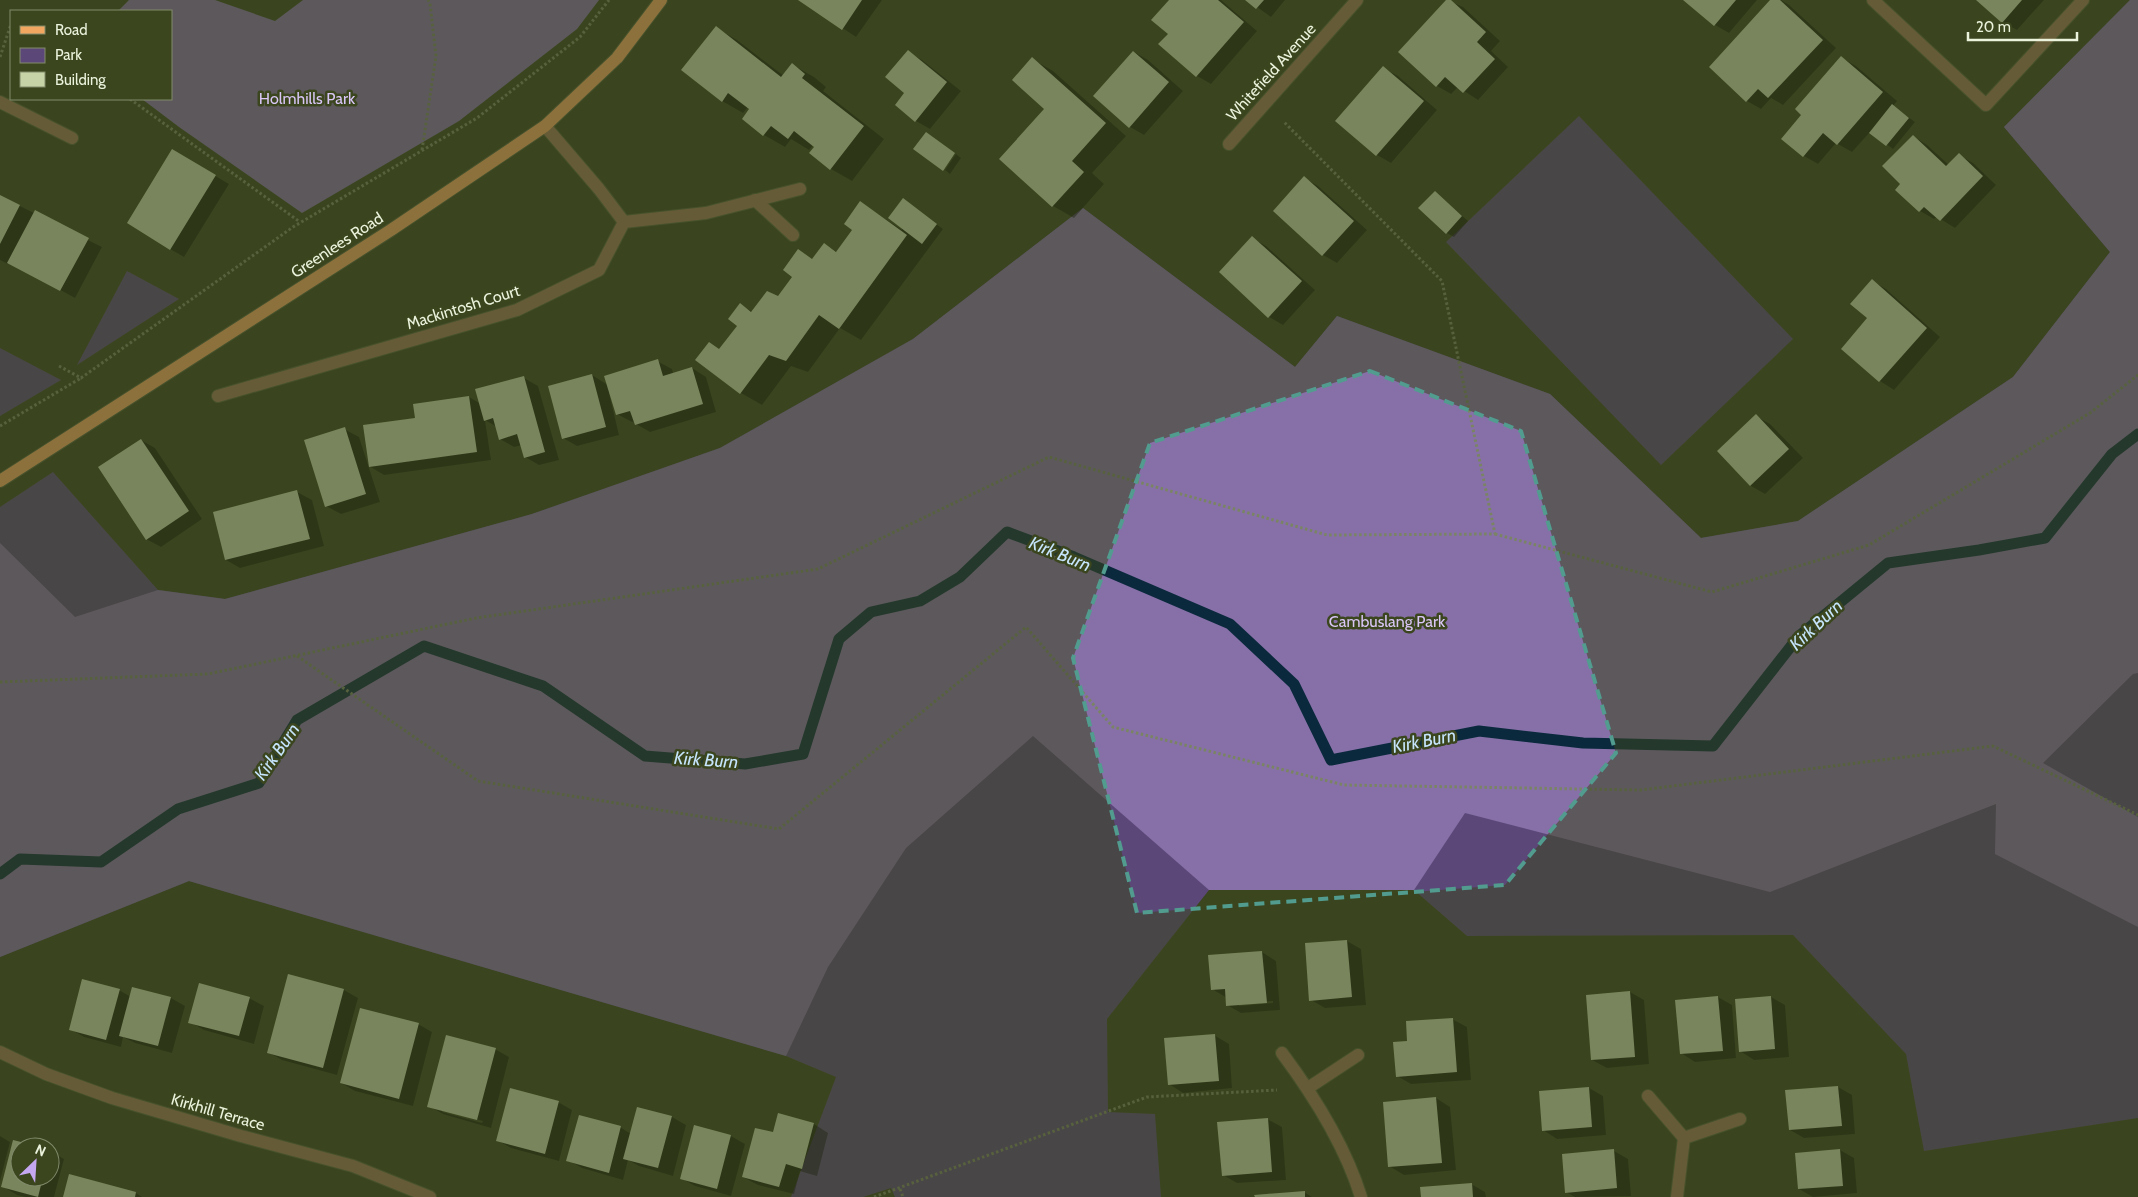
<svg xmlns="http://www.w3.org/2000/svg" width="2138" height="1197" viewBox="0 0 2138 1197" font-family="Cabin,sans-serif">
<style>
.green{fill:#5c4878}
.forest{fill:#8670a7}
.shadow{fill:#0007;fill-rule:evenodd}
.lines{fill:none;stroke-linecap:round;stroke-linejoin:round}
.stream{stroke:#0b293d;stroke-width:11}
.building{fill:#c5d3a7}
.minor-casing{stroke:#57623d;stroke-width:14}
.major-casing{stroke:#57623d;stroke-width:14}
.path{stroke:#7a8463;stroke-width:3;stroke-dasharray:2.5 2.5;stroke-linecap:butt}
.minor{stroke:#9b7655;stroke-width:12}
.major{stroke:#f2a760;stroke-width:12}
.marked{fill:none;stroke:#519c8f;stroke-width:4;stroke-dasharray:10 6;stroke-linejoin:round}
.labels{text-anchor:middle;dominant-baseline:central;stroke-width:5;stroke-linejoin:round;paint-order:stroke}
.street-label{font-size:16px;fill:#ebf3dc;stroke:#3b461f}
.park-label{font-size:16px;fill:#d9c6f7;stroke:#3b461f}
.water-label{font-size:18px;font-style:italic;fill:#c6e5fd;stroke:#3b461f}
</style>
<rect width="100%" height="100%" fill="#3b461f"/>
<path class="green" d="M2130 0H2138V1118L1924 1151 1906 1054 1793 935 1467 936 1414 890H1209L1107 1019 1108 1112 1155 1114 1161 1197H895L891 1188 863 1197H791L836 1077 786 1056 189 881 0 957V507L53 472 158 590 225 599 532 514 720 448 913 339 1083 208 1295 367 1337 316 1550 394 1701 538 1798 521 2013 377 2110 252 2004 127Z
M1579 116 1793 339 1661 465 1446 242Z
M127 271 179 299 77 365Z
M0 348 61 380 0 416Z"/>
<path class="forest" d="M129 0H215L275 21 303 0H599L577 29 459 121 302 213 179 127 142 99H171V11H118Z
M2130 0H2138V673L2133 674 2043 763 2138 817V927L1995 854 1996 804 1770 892 1465 813 1414 890H1209L1033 736 906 848 828 967 786 1056 189 881 0 957V543L75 617 158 590 225 599 532 514 720 448 913 339 1083 208 1295 367 1337 316 1550 394 1701 538 1798 521 2013 377 2110 252 2004 127Z"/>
<path class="shadow" d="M800 0H882L856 37Z
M1170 0H1221L1257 31 1211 84 1197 76 1169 34Z
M1247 0H1285L1271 17Z
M1447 0 1463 7 1500 41 1491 51 1508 67 1478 100 1458 87 1451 94 1437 86 1400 52Z
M1685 0H1757L1729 33 1715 25Z
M1772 0H1781L1789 5 1836 48 1783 105 1771 98 1761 109 1747 101Z
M1978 0H2044L2017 30 2003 22Z
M716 28 737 40 784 76 793 65 814 77 826 87 823 91 884 139 852 181 831 169 813 145 809 150 791 139 785 147 764 135 744 118 751 109 748 107 743 113 722 101Z
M908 52 922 60 961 91 930 129 916 121Z
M1134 52 1148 60 1183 91 1144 135 1130 127Z
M1842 58 1856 66 1897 101 1893 106 1915 122 1893 149 1870 132 1852 152 1836 143 1818 164 1804 156Z
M1032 59 1053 71 1126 136 1092 173 1104 184 1074 218 1053 206 1001 159 1046 109Z
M1383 68 1398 76 1437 110 1391 163 1377 155Z
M1913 136 1927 145 1949 165 1959 155 1973 163 1996 185 1955 228 1937 217 1934 219 1920 211Z
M956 154 961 158 950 174 945 170Z
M187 159 229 184 184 257 170 249Z
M1304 178 1318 186 1367 230 1337 263 1323 255 1274 211Z
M1435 192 1468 221 1454 237 1447 233 1420 208Z
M0 196 102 247 75 298 9 262 8 264 0 260Z
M904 200 943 229 861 340 840 328 808 372 791 366 762 405 741 393 697 360 720 350 738 325 740 305 753 312 779 297 793 277 799 251 813 260 824 244 837 252 854 229 861 203 902 230Z
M1252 238 1266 246 1315 290 1283 325 1269 317 1220 272Z
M1872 281 1886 289 1940 337 1894 390 1880 381 1842 349 1869 318Z
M657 361 672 369 673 374 692 368 706 377 716 412 650 432 636 424 635 421 632 422 617 414 611 393H609L619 435 577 446 563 438 592 375 608 385Z
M524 378 538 386 559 460 539 465 525 457 522 445 514 447 500 439 497 427 485 420 491 460 384 475 369 466 417 419 469 397 481 404Z
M1756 416 1770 424 1803 458 1765 494 1751 486 1719 452Z
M344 429 359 437 380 502 341 514 326 506Z
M141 440 155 448 202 519 161 547 146 539Z
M297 492 312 500 324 546 240 568 226 560Z
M1347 941 1361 949 1366 1005 1325 1008 1311 1000 1306 945Z
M1262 952 1276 961 1280 1010 1241 1013 1227 1005V998L1212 989ZM1273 1001V1003L1239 1006V1004Z
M119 990 131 997 171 998 185 1006 172 1053 135 1043 123 1037 121 1047 84 1037 70 1029Z
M344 990 358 998 337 1075 282 1060 268 1052Z
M1630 992 1644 1000 1649 1064 1607 1068 1592 1060Z
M1718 997 1732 1005 1736 1058 1695 1062 1681 1053 1677 1001Z
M1771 997 1785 1005 1789 1057 1754 1060 1740 1051Z
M249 998 264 1006 254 1044 204 1030 190 1022Z
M1452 1019 1467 1027 1471 1080 1411 1084 1397 1076 1409 1042Z
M418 1024 432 1032 413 1106 355 1091 341 1083Z
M1214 1035 1229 1044 1232 1088 1183 1093 1169 1084Z
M495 1049 509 1057 491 1128 443 1114 429 1106ZM442 1110 483 1121 482 1123 442 1112Z
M1838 1087 1852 1095 1855 1134 1804 1138 1790 1130Z
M1589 1088 1603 1096 1606 1135 1557 1139 1543 1130Z
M1436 1098 1450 1107 1456 1170 1404 1175 1389 1166Z
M558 1102 572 1110 559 1161 511 1148 497 1140Z
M638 1108 672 1117 686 1125 673 1176 639 1166 628 1160 623 1180 582 1168 568 1160 620 1127 631 1134Z
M779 1115 814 1124 828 1133 817 1176 800 1171 794 1194 758 1185 743 1177 774 1134Z
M1267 1119 1282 1127 1286 1180 1237 1183 1223 1175Z
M0 1136 10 1142 0 1181Z
M731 1136 745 1144 731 1196 695 1186 681 1178Z
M14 1142 35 1147H20V1177H50V1151L64 1159 54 1197H25L17 1195 2 1186Z
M1840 1150 1854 1158 1857 1193 1813 1197 1799 1189Z
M1614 1151 1628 1159 1631 1196 1575 1197 1566 1192Z
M1471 1184 1485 1192 1486 1197H1422Z
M1304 1192 1312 1197H1256Z
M136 1193 142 1197H64Z"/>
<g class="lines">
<path class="stream" d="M0 874 20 859 101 862 178 809 259 783 297 720 424 646 543 686 645 756 745 764 803 754 839 639 871 612 920 601 960 577 1007 532 1074 557 1230 624 1294 684 1331 760 1479 731 1583 743 1713 746 1799 636 1888 563 1979 550 2045 538 2112 454 2138 434"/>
</g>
<path class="building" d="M798 0H862L842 30Z
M1169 0H1218L1244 22 1196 77 1158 44 1168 34 1151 20Z
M1245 0H1264L1256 9Z
M1446 0H1451L1486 32 1477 42 1495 59 1463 93 1445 77 1436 87 1398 52Z
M1683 0H1736L1714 26Z
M1770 0H1780L1823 40 1768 98 1758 89 1746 102 1709 67Z
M1976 0H2022L2002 23Z
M716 26 781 77 792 63 805 74 802 78 864 126 830 170 809 153 814 147 794 131 788 139 771 126 763 136 742 119 749 109 728 93 722 102 681 70Z
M908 50 947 82 915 122 895 105 904 93 885 77Z
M1133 51 1169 82 1129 128 1093 96Z
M1841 56 1883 92 1837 145 1823 133 1803 157 1781 139 1801 115 1795 109Z
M1032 57 1106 123 1072 161 1084 172 1052 207 999 159 1044 109 1012 80Z
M1383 66 1424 101 1376 156 1335 121Z
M1892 104 1909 118 1886 146 1869 133Z
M926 132 955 153 943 171 913 149Z
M1913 135 1946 166 1959 153 1983 176 1940 221 1924 207 1919 212 1895 190 1900 184 1882 166Z
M172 149 216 175 170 250 127 223Z
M1304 176 1354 221 1322 256 1273 211Z
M1435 191 1462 216 1446 234 1418 208Z
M0 195 20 205 0 244Z
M903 198 937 224 922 244 888 218Z
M860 201 907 235 839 329 819 315 786 361 769 355 740 394 695 360 709 342 719 349 737 326 728 319 740 303 751 312 767 291 778 296 792 277 783 270 798 249 812 259 824 243 836 252 852 230 844 224Z
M35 210 89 238 60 291 7 263Z
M1252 236 1302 281 1268 318 1219 272Z
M1872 279 1927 328 1879 382 1841 349 1867 318 1850 304Z
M658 359 663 376 692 367 703 404 635 425 630 411 616 415 604 376Z
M592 374 606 427 562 439 548 386Z
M524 376 545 452 524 458 517 434 499 440 493 418 484 421 475 389Z
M469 396 477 452 369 467 363 425 415 418 413 404Z
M1756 414 1789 449 1750 486 1717 451Z
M345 427 366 494 325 507 304 440Z
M141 439 189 511 146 540 98 467Z
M297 490 310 539 225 560 213 512Z
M1347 940 1352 997 1309 1001 1305 943Z
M1262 951 1267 1003 1226 1006 1225 989 1211 990 1208 955Z
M288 974 344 989 323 1068 267 1053Z
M82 979 120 989 106 1040 69 1030Z
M199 983 250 997 239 1036 188 1023Z
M132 987 171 997 158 1046 119 1036Z
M1630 991 1635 1057 1591 1060 1586 995Z
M1718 996 1723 1051 1680 1054 1675 1000Z
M1771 996 1775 1049 1739 1052 1735 999Z
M360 1008 419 1023 399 1099 340 1083Z
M1453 1018 1457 1072 1396 1077 1393 1042 1407 1041 1406 1021Z
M1215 1034 1219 1081 1168 1085 1164 1038Z
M446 1035 496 1048 477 1120 427 1107Z
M1838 1086 1842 1126 1789 1130 1785 1090Z
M1589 1087 1592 1127 1542 1131 1539 1091Z
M510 1088 559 1101 545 1154 496 1141Z
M1436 1097 1442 1163 1388 1167 1383 1102Z
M637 1107 672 1116 658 1168 623 1159Z
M778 1113 814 1123 802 1169 786 1164 779 1187 742 1177 755 1128 773 1132Z
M579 1115 621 1126 609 1173 566 1161Z
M1268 1118 1272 1172 1222 1176 1217 1122Z
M694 1125 731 1135 717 1189 680 1179Z
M13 1140 37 1146 20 1147V1177H43L38 1197 1 1187Z
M1614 1149 1617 1188 1565 1193 1562 1154Z
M1840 1149 1843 1186 1798 1189 1795 1153Z
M69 1174 136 1192 135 1197H63Z
M1472 1183 1473 1197H1421L1420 1187Z
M1305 1191V1197H1255L1254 1195Z"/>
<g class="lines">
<defs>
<path id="minor" d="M1873 0 1986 105 2083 0
M0 102 72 138
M1229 144 1357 0
M755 200 793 235
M624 222 706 213 800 189
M218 396 517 310 599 270 624 222 599 189 545 126
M0 1052 46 1074 112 1098 241 1136 353 1166 430 1197
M1282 1053C1314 1096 1345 1145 1361 1197
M1308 1088 1358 1055
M1648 1096 1684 1138 1740 1119
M1677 1197 1684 1138"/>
<path id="major" d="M0 481 391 230 545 126 617 58 661 0"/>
</defs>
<use href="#minor" class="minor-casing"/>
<use href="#major" class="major-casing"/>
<path class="path" d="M0 57 11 24
M130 99 300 222
M422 150 436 56 430 4 428 0
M59 366 81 378 293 227 477 118 580 37 609 0
M0 426 81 378
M1495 534 1712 592 1869 545 2090 413 2138 375
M297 656 478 781 779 829 1026 627 1113 727 1344 785 1641 790 1993 746 2138 815
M0 682 208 674 476 618 818 569 1049 457 1327 535 1495 534 1442 281 1283 121
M900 1189 903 1197
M874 1197 1147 1097 1277 1090"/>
<use href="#minor" class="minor"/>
<use href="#major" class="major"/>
</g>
<path d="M0 0H2138V1197H0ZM1370 371 1521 431 1616 753 1505 885 1137 913 1073 658 1150 443Z" fill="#3b461f" fill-opacity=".55" fill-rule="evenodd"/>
<path class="marked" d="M1370 371 1521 431 1616 753 1505 885 1137 913 1073 658 1150 443Z"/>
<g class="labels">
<g class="street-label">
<text transform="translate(1271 72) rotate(-48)">Whitefield Avenue</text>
<text transform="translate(337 245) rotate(-33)">Greenlees Road</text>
<text transform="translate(463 307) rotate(-17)">Mackintosh Court</text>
<text transform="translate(218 1112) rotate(16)">Kirkhill Terrace</text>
</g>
<g class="park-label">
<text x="307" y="98">Holmhills Park</text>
<text x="1387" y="621">Cambuslang Park</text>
</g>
<g class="water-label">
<text transform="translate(1060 554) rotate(22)">Kirk Burn</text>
<text transform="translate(1816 625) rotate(-43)">Kirk Burn</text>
<text transform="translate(1424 741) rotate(-11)">Kirk Burn</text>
<text transform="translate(277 752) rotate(-55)">Kirk Burn</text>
<text transform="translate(706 760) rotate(4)">Kirk Burn</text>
</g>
</g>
<rect x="10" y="10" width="162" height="90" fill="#3b461f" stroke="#818b6b"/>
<rect x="20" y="26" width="25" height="8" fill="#f2a760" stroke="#818b6b"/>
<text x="55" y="35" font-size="15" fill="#ebf3dc">Road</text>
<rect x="20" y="48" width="25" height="15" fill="#5c4878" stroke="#818b6b"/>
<text x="55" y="60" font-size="15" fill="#ebf3dc">Park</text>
<rect x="20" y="72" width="25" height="15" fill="#c5d3a7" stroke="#818b6b"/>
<text x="55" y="85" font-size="15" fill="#ebf3dc">Building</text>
<g transform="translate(35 1162) rotate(25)"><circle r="24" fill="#3b461f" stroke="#818b6b"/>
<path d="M0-4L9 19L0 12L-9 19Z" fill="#c5a7f1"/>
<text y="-8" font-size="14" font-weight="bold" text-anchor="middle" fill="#ebf3dc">N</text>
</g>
<path d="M1968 32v8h109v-8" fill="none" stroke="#ebf3dc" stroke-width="2.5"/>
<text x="1976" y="32" font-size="15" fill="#ebf3dc" stroke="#3b461f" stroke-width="4" paint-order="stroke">20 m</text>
</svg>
